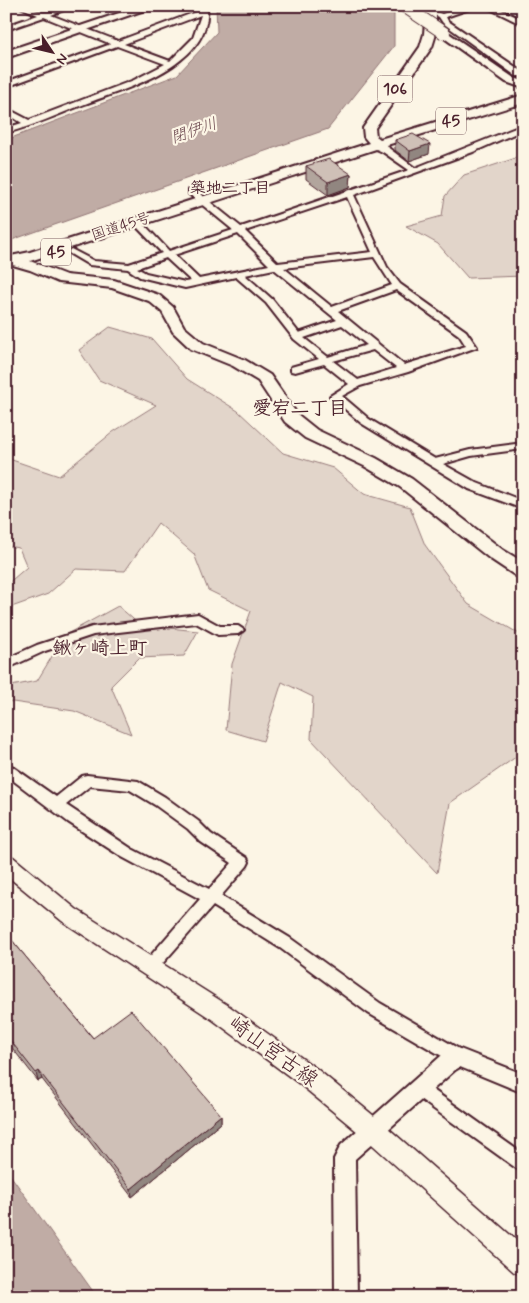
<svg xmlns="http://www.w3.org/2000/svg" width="529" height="1303" viewBox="0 0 529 1303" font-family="Mynerve,'Klee One',sans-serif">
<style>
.green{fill:#e2d5ca;stroke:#967a7a}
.water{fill:#c0aca5;stroke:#917474}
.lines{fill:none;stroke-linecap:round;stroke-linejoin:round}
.minor-casing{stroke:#4a1f2b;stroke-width:4}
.tertiary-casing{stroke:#4a1f2b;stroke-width:4}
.secondary-casing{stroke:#4a1f2b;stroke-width:3}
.trunk-casing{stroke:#4a1f2b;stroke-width:4}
.minor{fill:#fcf5e5;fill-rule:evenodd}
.tertiary{fill:#fcf5e5;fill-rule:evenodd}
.secondary{fill:#fcf5e5;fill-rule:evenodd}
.trunk{fill:#fcf5e5;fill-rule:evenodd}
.trunk-bridge-casing{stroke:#4a1f2b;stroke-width:14;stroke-linecap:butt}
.trunk-bridge{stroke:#fcf5e5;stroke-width:12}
.wall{fill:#b2a59d;stroke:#4a1f2b}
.shaded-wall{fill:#918680;stroke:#4a1f2b}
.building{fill:#cfc0b7;stroke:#4a1f2b}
.labels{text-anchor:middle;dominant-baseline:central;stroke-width:4.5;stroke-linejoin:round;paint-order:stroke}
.far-street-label{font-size:15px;fill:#4a1f2b;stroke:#fcf5e5}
.shield{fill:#fcf5e5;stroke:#7f5f63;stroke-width:1}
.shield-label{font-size:16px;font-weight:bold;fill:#4a1f2b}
.far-water-label{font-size:16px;font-style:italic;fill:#6d4950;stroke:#fcf5e5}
.far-neighbourhood-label{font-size:16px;font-weight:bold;fill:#4a1f2b;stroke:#fcf5e5}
.neighbourhood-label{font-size:19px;font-weight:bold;fill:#4a1f2b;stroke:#fcf5e5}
.near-street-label{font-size:21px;fill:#4a1f2b;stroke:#fcf5e5}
</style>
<rect width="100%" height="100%" fill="#fcf5e5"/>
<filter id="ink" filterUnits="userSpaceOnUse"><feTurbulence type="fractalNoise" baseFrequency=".02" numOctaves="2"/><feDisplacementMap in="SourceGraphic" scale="10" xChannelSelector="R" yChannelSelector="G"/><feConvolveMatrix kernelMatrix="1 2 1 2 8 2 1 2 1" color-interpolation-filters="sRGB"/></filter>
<g filter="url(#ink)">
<path class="green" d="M523 152V276L468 278 438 244 406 226 442 216 445 196 464 175 513 159Z
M110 327 152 339 187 379 238 411 283 453 333 468 364 494 410 507 425 545 468 604 523 636V752L450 803 437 873 311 739 313 697 282 682 263 741 226 730 232 664 251 611 208 590 194 554 158 523 125 571 76 569 48 594 6 609V585L27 567 19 548 6 546V453L12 460 59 476 113 432 156 405 99 380 79 350Z
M118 606 140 625 198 631 184 656 139 658 111 686 131 734 74 711 6 701V687L37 681 65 635Z"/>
<path class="water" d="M216 6H387L394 14V46L328 129 6 242V140L177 75 217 32Z
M6 1169 97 1297H6Z"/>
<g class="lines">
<defs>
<path id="minor" d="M18 6C28 6 39 13 46 12 57 11 64 6 75 6L51 15 118 41 201 10V6H207C213 65 128 88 85 104 59 114 33 126 6 133V128L22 123 6 113V108L29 120 134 80 165 64 117 46 6 87V82L111 44 44 17 6 30V26L38 15ZM201 15 193 38 170 61 124 44Z
M467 6H478L446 17 448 21 523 72V76H516L443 23 439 17 433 14 436 12 442 14Z
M484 6H493L523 20V25Z
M523 125V130L473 152 354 195 387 267 400 284 466 331 477 347 408 372 360 386 342 396 369 419 435 459 470 450 523 443V449L471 456 443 464 477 483 523 501V509L469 489 361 423 330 396 349 384 324 364 295 372 291 371V367L319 359 294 339 266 303 236 277 185 288 140 277 128 269 89 265 67 252 71 249 94 261 129 264 162 253 134 224V220H140L169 251 233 230 189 194V190H195L241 227 409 170 380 150V146H386L415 168ZM347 197 372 252 278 263 245 231ZM238 234 269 265 199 279 174 255ZM374 257 392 285 332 307 284 268ZM166 258 191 281 185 282 146 273 137 268ZM274 269 337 320 299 333 272 299 245 275ZM396 290 459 335 466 346 404 365 338 311ZM342 325 367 345 328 357 304 338ZM373 350 396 368 358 380 333 361Z
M198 614 220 626H238L244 630 238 634 218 635 196 623 93 635 45 651 6 669V659L37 645 92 627Z
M6 762 56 797 82 776 87 775 138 781 165 797 198 821 211 834 247 858 249 862 247 866 221 896 290 938 380 1003 466 1053 468 1058 466 1063 460 1066 454 1063 368 1013 280 948 213 906 155 972 150 974 145 972 142 967 145 962 200 899 122 857 68 822 6 775ZM90 786 130 790 155 805 188 829 201 842 232 863 209 889 132 849 66 805Z
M419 1080 523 1154V1173L413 1094 411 1088 413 1082Z"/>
<path id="tertiary" d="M460 1049 523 1074V1093L460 1067 455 1070 355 1159 357 1297H335L334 1159 341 1145 441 1056Z"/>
<path id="secondary" d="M6 855 13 857 76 909 229 1006 317 1069 380 1121 523 1246V1276L514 1272 364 1137 301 1085 213 1020 62 921 6 875Z"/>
<path id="trunk" d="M140 6H156L6 58V51Z
M426 6H436V34L432 47 375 128 376 136 380 139 523 95V103L387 145 389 148 387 151 383 152 376 149 30 261 66 275 114 280 159 295 173 307 184 327 203 343 245 360 270 375 297 414 317 430 376 458 412 479 503 550 523 562V577L516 576 489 558 400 487 364 466 305 438 285 422 258 381 233 366 191 349 173 332 162 312 149 301 112 288 58 282 30 270 6 263V257L30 252 369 143 364 137 363 128 420 47 424 34Z
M444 30 514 78 523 81V88L506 82 440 35 438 33 440 31Z"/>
</defs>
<use href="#minor" class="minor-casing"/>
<use href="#tertiary" class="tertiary-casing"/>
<use href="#secondary" class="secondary-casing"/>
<use href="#trunk" class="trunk-casing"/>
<use href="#minor" class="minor"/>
<use href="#tertiary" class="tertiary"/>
<use href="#secondary" class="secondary"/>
<use href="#trunk" class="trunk"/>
<defs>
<path id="trunk-bridge" d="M404 6 444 33"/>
</defs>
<use href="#trunk-bridge" class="trunk-bridge-casing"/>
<use href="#trunk-bridge" class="trunk-bridge"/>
</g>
<path class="wall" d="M395 140 429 154 409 161 395 150Z
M306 166 351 174 350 187 328 195 306 179Z
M6 933 93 1038 221 1115V1123L132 1197 42 1079 38 1081 6 1040Z"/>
<path class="shaded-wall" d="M430 144 429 154 409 161 410 151Z
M351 174 350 187 328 195V182Z
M39 1071 42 1079 38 1081 36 1073Z
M221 1115V1123L132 1197 131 1189Z"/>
<path class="building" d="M413 134 430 144 410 151 395 140Z
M329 159 351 174 328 182 306 166Z
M6 933 93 1038 131 1010 221 1115 131 1189 39 1071 36 1073 6 1035Z"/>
</g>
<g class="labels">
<g class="far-street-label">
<text transform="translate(121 227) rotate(-18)">国道45号</text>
</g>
<g class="shield">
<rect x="377.5" y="75.5" width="35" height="27" rx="4"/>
<rect x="436" y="107.5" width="30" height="27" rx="4"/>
<rect x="41" y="238.5" width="30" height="27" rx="4"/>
</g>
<g class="shield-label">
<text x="395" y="89">106</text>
<text x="451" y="121">45</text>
<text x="56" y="252">45</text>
</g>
<g class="far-water-label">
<text transform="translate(194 131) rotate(-19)">閉伊川</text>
</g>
<g class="far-neighbourhood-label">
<text x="230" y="188">築地二丁目</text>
</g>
<g class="neighbourhood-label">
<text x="300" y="408">愛宕二丁目</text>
<text x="100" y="648">鍬ヶ崎上町</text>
</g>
<g class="near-street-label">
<text transform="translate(273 1052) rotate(36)">崎山宮古線</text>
</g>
</g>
<rect width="529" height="1303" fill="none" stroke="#fcf5e5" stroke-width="25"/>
<rect x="12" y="12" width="504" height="1278" fill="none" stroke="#4a1f2b" stroke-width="2" filter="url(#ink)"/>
<g transform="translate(52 52) rotate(125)" stroke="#fcf5e5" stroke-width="4" paint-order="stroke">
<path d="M0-4L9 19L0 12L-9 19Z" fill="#4a1f2b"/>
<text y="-8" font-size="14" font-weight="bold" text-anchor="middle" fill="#4a1f2b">N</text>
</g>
</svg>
